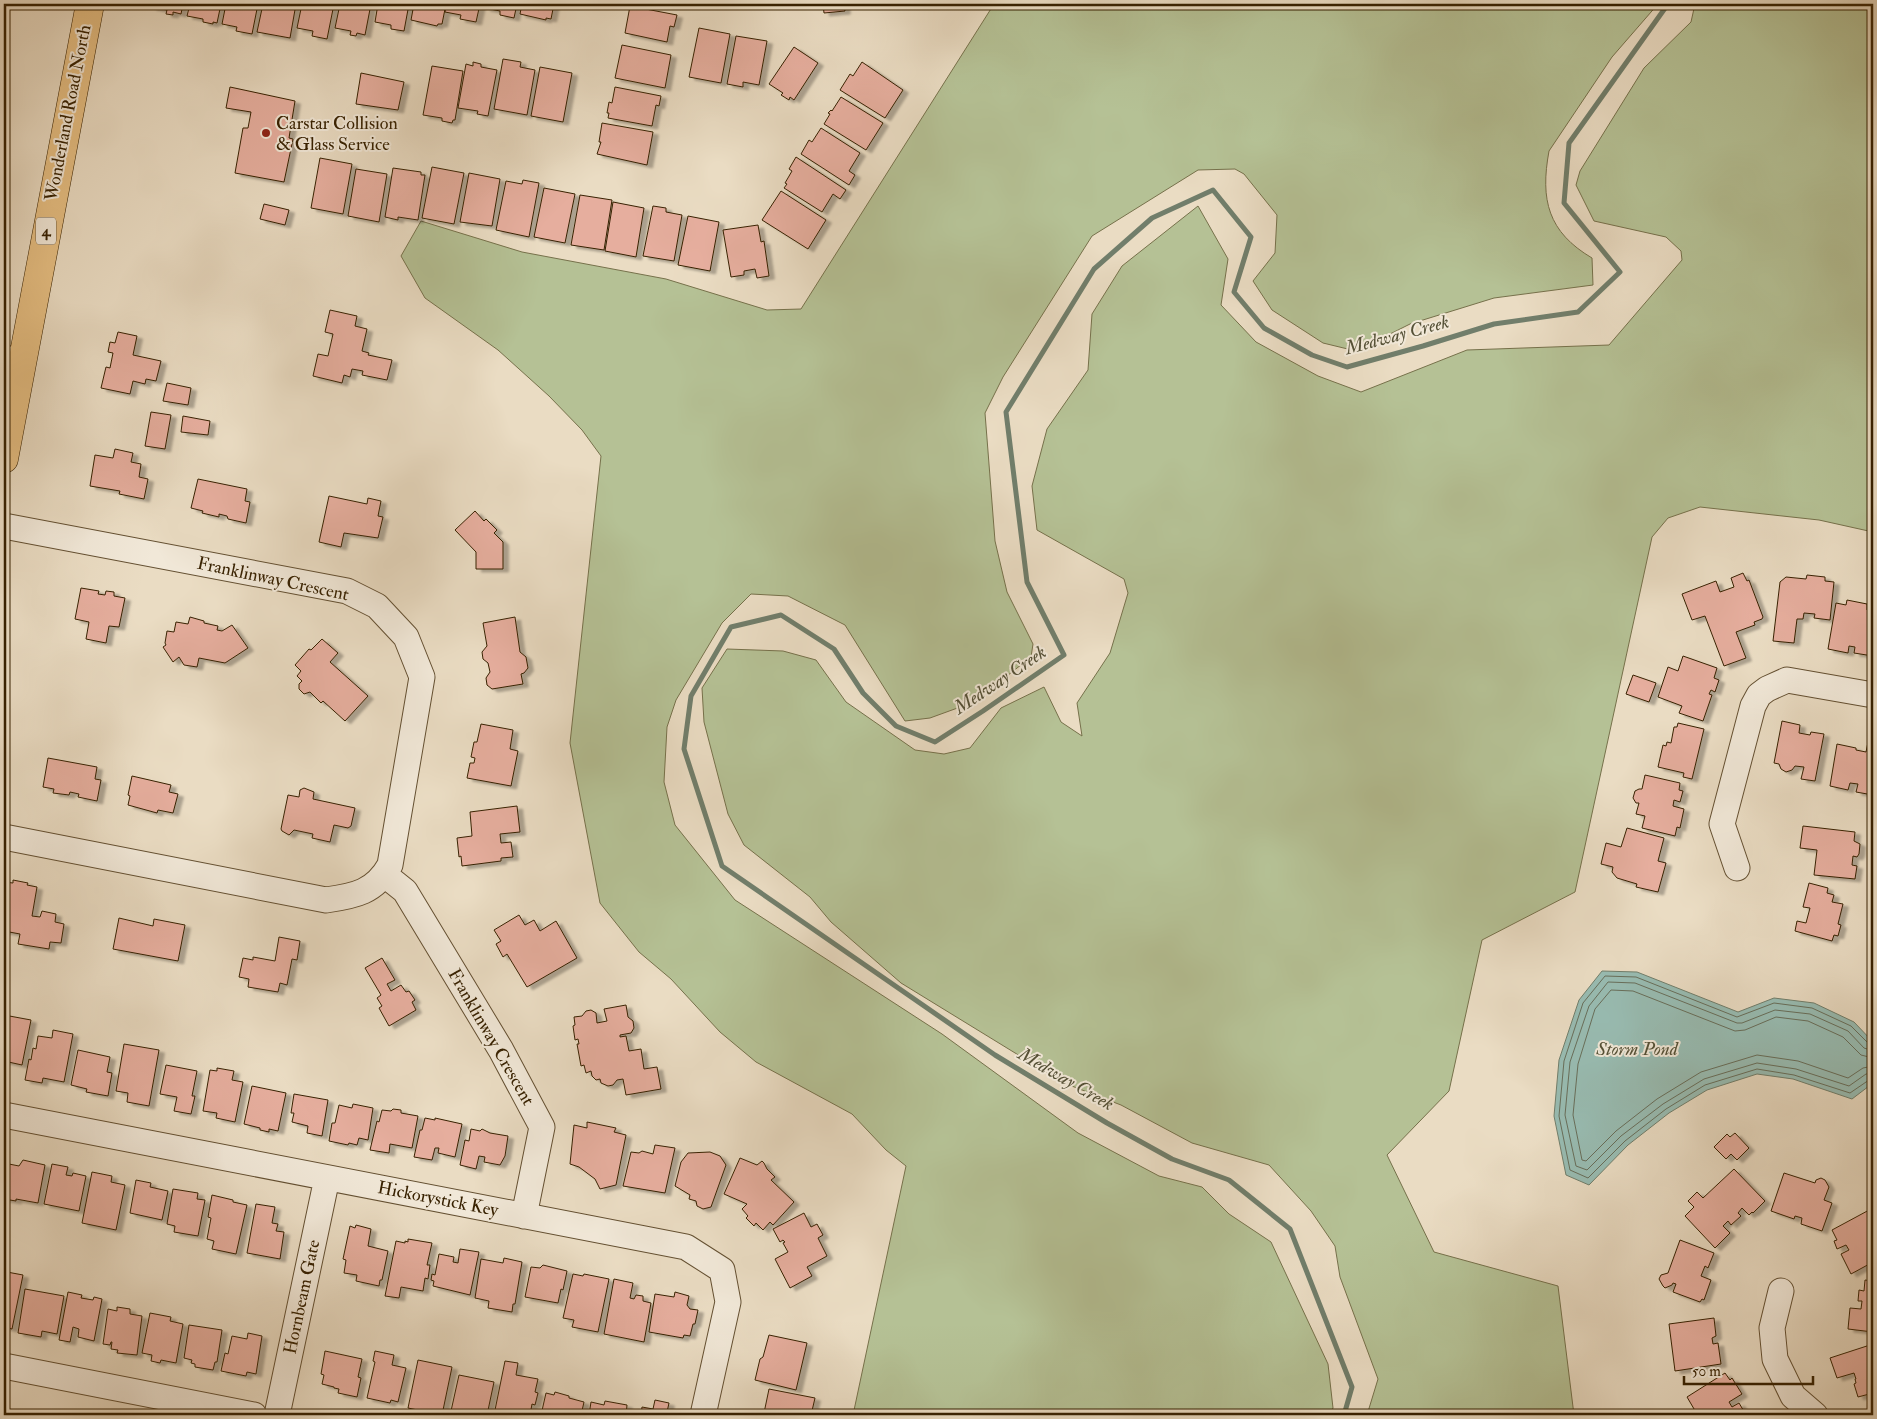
<svg xmlns="http://www.w3.org/2000/svg" width="1877" height="1419" viewBox="0 0 1877 1419" font-family="'IM FELL Double Pica',serif">
<style>
.green{fill:#b5c195;stroke:#76714b}
.water{fill:#98bcb2;stroke:#717e6b}
.lines{fill:none;stroke-linecap:round;stroke-linejoin:round}
.shore{stroke:#686e5a;stroke-width:1}
.stream{stroke:#717e6b;stroke-width:5}
.building{fill:#e6ae9e;stroke:#372101;filter:url(#shadow)}
.minor-casing{stroke:#645032;stroke-width:27}
.major-casing{stroke:#372101;stroke-width:29}
.minor{stroke:#f1e8d8;stroke-width:25}
.major{stroke:#e5be82;stroke-width:28}
.poi-dot{fill:#8f2418;stroke:#f1e8d8;stroke-width:2}
.labels{text-anchor:middle;dominant-baseline:central;stroke-width:4;stroke-linejoin:round;paint-order:stroke}
.shield{fill:#f1e8d8;stroke:#6f5d42;stroke-width:1}
.shield-label{font-size:16px;font-weight:bold;fill:#372101}
.street-label{font-size:18px;fill:#372101;stroke:#f1e8d8}
.poi-label{font-size:18px;fill:#372101;stroke:#f1e8d8;text-anchor:start}
.water-label{font-size:19px;font-style:italic;fill:#545036;stroke:#f1e8d8}
</style>
<defs>
<filter id="shadow"><feDropShadow dx="5.5" dy="3" stdDeviation="1" flood-color="#0004"/></filter>
</defs>
<rect width="100%" height="100%" fill="#eadcc3"/>
<filter id="stains"><feTurbulence type="fractalNoise" baseFrequency=".004" numOctaves="4"/><feColorMatrix values="0 0 0 0 .2 0 0 0 0 .09 0 0 0 0 .02 0 0 0 .5 -.17"/></filter>
<radialGradient id="worn" r=".72"><stop offset=".6" stop-color="#630" stop-opacity="0"/><stop offset="1" stop-color="#630" stop-opacity=".3"/></radialGradient>
<path class="green" d="M994 4H1658L1612 57 1549 151C1540 200 1548 232 1592 258L1593 285 1494 298 1410 324 1356 351 1323 343 1272 310 1253 281 1275 253 1277 215 1244 174 1235 169 1198 170 1092 236 1003 377 985 413 995 541 1007 592 1033 644 1031 657 974 702 930 718 905 721 845 625 788 596 751 594 722 623 676 700 667 727 664 782 675 825 735 900 942 1034 1078 1133 1159 1176 1202 1187 1229 1214 1271 1242 1328 1364 1333 1408 1330 1415H853L906 1166 886 1150 852 1114 756 1062 720 1032 671 979 639 952 600 903 570 743 601 456 582 430 549 396 498 350 425 298 401 256 421 221 522 252 666 279 767 310 801 309Z
M1695 4H1873V532L1819 520 1700 507 1668 518 1652 537 1575 892 1482 940 1449 1091 1387 1155 1434 1252 1558 1286 1574 1415H1367L1378 1379 1340 1277 1335 1246 1311 1211 1269 1165 1192 1143 1121 1105 1064 1083 901 983 831 922 810 897 744 845 728 814 704 722 702 688 727 649 783 651 816 660 846 702 915 750 944 754 970 748 1001 708 1044 687 1061 722 1082 736 1077 703 1110 653 1128 593 1124 579 1037 530 1032 486 1047 429 1088 370 1092 314 1122 266 1198 206 1228 259 1221 305 1256 342 1318 376 1361 392 1467 350 1609 345 1682 260 1681 251 1666 237 1594 221 1576 185 1580 171 1644 68 1691 22Z"/>
<path class="water" d="M1602 971 1637 972 1738 1012 1774 998 1814 1003 1854 1022 1873 1042V1083L1852 1099 1793 1079 1757 1074 1707 1090 1669 1113 1628 1145 1589 1185 1566 1175 1554 1116 1559 1060 1579 1000Z"/>
<g class="lines">
<path class="shore" d="M1873 1045 1868 1043 1851 1026 1812 1008 1774 1003 1737 1017 1636 977 1605 976 1583 1003 1564 1061 1559 1116 1570 1170 1588 1178 1625 1141 1666 1109 1705 1085 1757 1069 1794 1075 1850 1093 1869 1080 1873 1079
M1873 1051 1864 1048 1848 1031 1810 1014 1775 1010 1742 1023H1737L1635 983 1608 982 1589 1006 1570 1062 1565 1115 1576 1166 1587 1170 1621 1136 1663 1104 1704 1079 1757 1063 1796 1069 1849 1086 1866 1074 1873 1073
M1873 1058 1861 1055 1843 1037 1808 1021 1776 1017 1745 1030 1735 1031 1633 991 1611 990 1595 1009 1578 1064 1573 1115 1582 1160 1586 1161 1616 1131 1657 1099 1701 1072 1757 1055 1798 1061 1848 1078 1863 1068 1873 1066"/>
<path class="stream" d="M1344 1415 1352 1387 1290 1229 1229 1180 1172 1159 1107 1123 995 1055 722 866 684 749 691 696 731 627 781 615 834 649 863 693 896 726 935 742 983 711 1064 655 1027 582 1006 412 1094 269 1152 218 1213 190 1251 237 1234 292 1264 328 1312 355 1347 367 1423 346 1494 324 1578 312 1620 272 1564 203 1569 143 1668 4"/>
</g>
<path class="building" d="M152 4H183L181 14 173 12V15L166 14 167 10 151 7Z
M190 4H221L217 23 213 22V24L203 22V19L187 16Z
M226 4H258L252 34 236 31 237 27 222 24Z
M263 4H296L290 38 257 32Z
M302 4H334L327 39 312 36 313 31 297 28Z
M340 4H371L365 35 357 33 356 36 350 35 351 31 335 28Z
M378 4H409L404 31 391 29V25L375 22Z
M414 4H446L442 24H438L437 26 411 20Z
M446 4H480L476 22 460 19 461 15 445 12Z
M486 4H517L514 18 500 15V11L485 8Z
M522 4H554L551 19 546 18V20L520 14Z
M823 4H844L845 11 824 13Z
M630 6 677 15 674 27 670 26 667 42 625 33Z
M699 28 730 34 721 83 689 77Z
M736 36 767 41 759 85 743 82V87L727 84Z
M622 45 671 55 665 88 615 78Z
M794 47 818 63 794 100 790 97 789 100 781 95 783 93 769 84Z
M503 59 521 62 520 67 535 70 527 115 494 109Z
M473 62 481 64V67L497 70 488 116 477 114 478 111 458 108 466 64 473 66Z
M862 62 903 90 885 118 840 90 850 74 853 76Z
M432 66 463 71 455 120H453L452 123 442 121V118L423 115Z
M540 67 572 73 563 122 531 116Z
M361 73 404 82 398 110 356 104Z
M230 87 295 101 289 138 293 139 284 182 235 173 243 128H248L251 112 226 108Z
M615 87 661 96 659 106 656 105 652 126 608 118 609 113H607L609 102 612 103Z
M841 97 883 123 866 150 824 124 830 114 828 113 831 110 832 111Z
M602 123 653 132 647 165 597 154 601 142H599Z
M821 128 860 153 849 171 855 175 849 185 801 154 809 140 812 142Z
M796 157 846 190 840 199 833 194 822 212 784 188 787 184 785 183 792 171 789 169Z
M320 158 352 164 343 214 311 208Z
M432 167 464 173 454 224 422 218Z
M393 168 421 172V175H425L418 220 398 217V220L385 217Z
M356 169 387 174 379 222 348 216Z
M469 173 500 179 492 226 460 222Z
M523 180 539 183 529 237 496 230 506 181 522 184Z
M544 188 575 194 565 243 534 237Z
M781 191 826 220 808 249 762 220Z
M580 195 612 200 604 250 571 245Z
M613 202 644 208 636 257 605 251Z
M264 204 289 210 285 225 260 219Z
M653 206 666 208V212L682 215 674 261 643 256Z
M688 216 719 222 710 271 678 265Z
M758 225 761 242 764 241 769 276 757 278 755 269 744 271V275L731 277 723 230Z
M330 310 357 316 355 326 367 329 362 351 369 353 368 355 392 360 387 380 362 375 363 371 352 369 350 377 344 375 342 383 313 376 318 354 328 356 333 334 325 332Z
M118 332 137 336 133 355 161 361 156 381 146 379 145 384 133 381 130 394 101 388 106 367 110 368 113 353 108 352 110 342 115 343Z
M167 383 191 388 188 405 163 401Z
M151 412 171 415 165 449 145 446Z
M183 416 210 421 208 435 181 432Z
M115 449 133 453 131 462 141 464 139 477 148 479 144 499 119 494 120 491 90 486 95 455 113 458Z
M198 479 247 489 245 501 250 502 246 523 228 519 227 516 219 514V517L202 513 203 511 191 508Z
M329 496 367 504 368 498 381 501 378 516 383 517 378 538 344 533 341 547 319 542Z
M475 511 484 521 486 519 497 530 494 533 503 542V569H476V552L455 530Z
M1743 573 1747 581 1749 580 1763 617 1762 619 1754 622 1755 625 1736 632 1746 658 1724 666 1705 616 1692 620 1682 594 1716 581 1720 592 1734 587 1731 578Z
M1807 575 1825 577V581L1834 582 1830 620 1814 618 1815 614 1804 613 1803 619H1797L1794 643 1773 641 1780 582 1786 577 1806 579Z
M81 588 99 591 98 594 105 595 106 591 114 592V596L125 598 119 627 109 626 106 643 86 639 89 622 75 619Z
M1847 600 1867 604V610L1873 611V656L1854 653 1855 647 1849 646 1848 653 1828 649 1836 603 1846 605Z
M190 617 204 621V623L218 626 217 630 222 631 232 625 248 648 225 663 199 658 197 667 184 665 179 657 173 662 163 647 166 645 165 643 167 631 174 632 176 622 188 624Z
M515 617 520 652 526 657 528 668 524 673 521 674 523 684 492 689 487 685 486 678 490 672 488 663 483 659 482 652 487 646 483 623Z
M322 639 338 653 330 662 368 696 345 721 323 701 321 703 310 692 304 694 299 689V684L302 681 297 676 301 671 295 665 309 649 311 650Z
M1683 656 1717 668 1714 678 1719 680 1715 692 1711 690 1709 694 1712 695 1703 721 1679 713 1682 706 1658 697 1668 667 1678 671Z
M1633 675 1656 683 1649 702 1626 694Z
M1782 721 1800 725 1799 733 1810 735 1811 732 1824 734 1815 781 1801 779 1804 767 1795 766 1792 770 1786 772 1781 769 1779 764 1774 763Z
M1678 723 1704 729 1692 779 1683 777 1684 773 1658 767 1663 745 1666 746 1667 742 1671 743 1674 727H1677Z
M481 724 513 730 510 749 518 751 511 786 467 778 470 763H474L475 758 471 757 474 742H477Z
M1870 732 1873 733V795L1856 792 1858 784 1850 783 1848 790 1830 786 1837 744 1856 748V750L1866 752Z
M48 758 97 767 95 779 101 780 97 801 78 797 79 794 70 792 69 795 53 793 54 789 43 787Z
M1645 775 1680 783 1679 790 1683 791 1680 802 1674 800 1673 806 1684 809 1680 828 1677 827 1675 836 1642 828 1645 816 1636 814 1639 803H1636L1633 798 1635 791 1639 789H1642Z
M132 776 171 785 169 792 178 794 173 813 158 810 157 813 128 805 130 796 128 795Z
M304 788 314 792 313 799 355 808 351 826 348 828 334 825 330 842 312 838 313 834 294 830 289 835 282 831 281 829 288 795 299 797 300 790Z
M517 806 520 832 500 834 501 843 511 842 513 857 501 858V861L462 866 461 856 459 857 457 838 472 836 470 812Z
M1803 826 1855 832 1854 841 1860 844 1859 854 1857 857 1853 856 1852 865 1857 866 1855 879 1814 875 1817 850 1800 848Z
M1627 828 1664 838 1658 861 1666 863 1658 892 1636 887 1637 884 1617 878 1612 872 1613 867 1601 864 1606 843 1621 847Z
M13 880 28 883 27 885 37 887 32 916 40 917 42 911 56 914 55 922 64 924 61 943 50 942 49 949 18 944 20 934 4 931V882L13 883Z
M1809 883 1828 888 1827 893 1834 895 1832 902 1843 904 1838 924 1841 925 1838 936 1834 935 1832 941 1795 931 1797 921 1806 923 1810 908 1803 907Z
M519 915 525 925 534 920 540 931 556 921 577 958 527 987 507 954 503 957 496 944 501 941 494 930Z
M119 918 153 926 154 919 185 925 178 961 113 949Z
M279 937 300 941 297 960 292 959 287 985 280 983 278 992 248 987 249 979 239 977 243 958 253 960V957L275 961Z
M382 958 395 980 387 984 391 991 401 985 406 992 409 991 415 1000 412 1002 416 1010 389 1026 379 1008 382 1006 377 998 381 995 365 968Z
M626 1005 628 1017 633 1021 634 1028 631 1033 620 1035V1037L626 1036 629 1051 641 1049 644 1069 657 1067 661 1089 626 1095 623 1079 617 1080 613 1085 608 1086 601 1083 600 1079 596 1080 592 1076 591 1071 586 1073 584 1065 581 1066 577 1044H579L578 1039 575 1040 573 1026 575 1025 574 1017 582 1016 586 1011 591 1010 596 1013 597 1023 607 1021 604 1009Z
M4 1015 31 1020 22 1065 4 1061Z
M53 1030 73 1034 64 1082 43 1078 42 1083 25 1080 29 1059 31 1060 33 1048 36 1049 38 1036 52 1038Z
M124 1044 159 1050 149 1106 127 1102 128 1093 116 1091Z
M78 1050 110 1057 107 1072 112 1073 108 1096 86 1092 87 1089 71 1085Z
M166 1065 197 1071 192 1096H195L191 1114 174 1111 177 1097 160 1094Z
M217 1068 234 1071 232 1080 243 1082 235 1122 216 1118 217 1113 203 1111 210 1070 217 1071Z
M252 1086 286 1093 278 1131 269 1129V1132L260 1130V1128L244 1124Z
M294 1094 328 1100 322 1136 307 1133 308 1126 292 1122 294 1113H291Z
M353 1104 373 1108 368 1140 359 1138 357 1145 349 1143 348 1145 329 1141 332 1123H335L339 1105 352 1108Z
M393 1109 401 1110V1113L418 1116 412 1148 390 1144 389 1153 370 1150 377 1121 379 1122 382 1110 391 1111Z
M425 1118 435 1120V1118L462 1124 455 1157 438 1153 439 1148H435L432 1160 414 1157 420 1130H422Z
M587 1122 616 1128 614 1132 626 1135 616 1185 600 1189 595 1179 579 1167 570 1164 574 1125 587 1128Z
M471 1129 480 1131 482 1129 490 1133 508 1136 505 1156 500 1165 484 1162 485 1157 479 1156 476 1169 460 1165 465 1140 469 1141Z
M1735 1133 1749 1148 1737 1160 1731 1154 1726 1159 1714 1147 1727 1134 1730 1137Z
M655 1145 675 1148 665 1193 623 1186 631 1152 639 1153 642 1151 653 1154Z
M710 1152 720 1156 726 1165 711 1207 703 1209 697 1206 696 1201 689 1199 690 1195 675 1186 681 1162 688 1153Z
M740 1158 757 1165 762 1161 764 1163 767 1169 775 1177 771 1180 794 1202 773 1225 770 1222 763 1230 756 1223 754 1226 746 1218 748 1216 742 1209 747 1204 724 1194Z
M23 1160 45 1165 38 1203 16 1199V1201L4 1199 9 1164 19 1166Z
M52 1164 68 1167 66 1175 72 1176 73 1173 86 1176 79 1211 44 1204Z
M1734 1169 1765 1201 1753 1213 1752 1212 1749 1215 1742 1208 1738 1213 1741 1216 1731 1225 1728 1221 1723 1226 1730 1233 1715 1248 1685 1216 1694 1207 1688 1201 1697 1192 1703 1198Z
M92 1172 112 1176 111 1182 125 1185 116 1230 82 1223Z
M1784 1173 1815 1183 1816 1180 1821 1178 1825 1180 1829 1187 1824 1200 1832 1203 1822 1231 1801 1224 1802 1218 1795 1216 1794 1219 1771 1211Z
M136 1180 151 1183 150 1187 168 1191 162 1220 130 1213Z
M173 1189 198 1193 197 1199 205 1200 198 1236 174 1232 175 1226 167 1224Z
M212 1195 233 1200V1202L247 1205 236 1254 212 1249 214 1241 207 1239 211 1218 208 1217Z
M256 1204 275 1207 272 1223 278 1224 276 1231 284 1232 280 1259 247 1253Z
M1871 1209 1873 1215V1262L1851 1274 1841 1254 1849 1250 1846 1245 1837 1249 1834 1241 1837 1240 1832 1230Z
M804 1213 811 1227 817 1224 823 1235 818 1238 827 1256 807 1267 812 1276 790 1288 775 1259 788 1252 783 1243 785 1242 783 1240 780 1242 773 1229Z
M356 1225 371 1229 368 1246 388 1251 382 1280H380L379 1286 356 1281 357 1275 344 1273 346 1260 343 1259 350 1226 355 1228Z
M408 1239 432 1243 427 1265H430L428 1279 425 1278 423 1291 401 1287 399 1298 385 1296 396 1241 405 1243V1241L408 1242Z
M1680 1240 1714 1253 1708 1268 1705 1266 1701 1276 1711 1280 1704 1300 1702 1299 1700 1302 1673 1292 1676 1284 1673 1283 1672 1285 1665 1288 1663 1286 1659 1279 1661 1275 1668 1273Z
M460 1249 479 1252 470 1295 433 1286 434 1281 431 1280 432 1274 435 1275 439 1254 454 1257 453 1262 458 1263Z
M504 1258 522 1262 515 1304H513L512 1312 488 1308 489 1301 475 1298 481 1259 503 1263Z
M543 1265 567 1271 563 1290 561 1289 558 1303 525 1297 531 1267 540 1268Z
M7 1272 23 1275 12 1329 4 1327V1285Z
M573 1274 583 1276 584 1274 609 1279 598 1332 572 1327 574 1320 563 1318Z
M614 1279 633 1283 630 1298 634 1299 636 1295 643 1296V1301L651 1303 644 1342 604 1334Z
M1865 1280 1873 1281V1332L1848 1329 1850 1308 1861 1309 1862 1301H1858L1859 1290 1864 1291Z
M25 1289 64 1296 57 1334 42 1331 41 1337 18 1333Z
M68 1292 82 1295 81 1298 93 1300 94 1297 102 1299 94 1341 78 1337 79 1329 73 1327 70 1342 59 1340Z
M675 1292 689 1296 687 1305 690 1309 698 1310 695 1324H693L690 1336 684 1335 683 1338 649 1332 655 1294 674 1297Z
M117 1307 130 1309V1314L142 1316 137 1355 117 1353 118 1350 111 1349 112 1342H111L110 1345 103 1344 108 1309 117 1311Z
M150 1313 171 1317 170 1321 183 1324 176 1363 161 1360 160 1363 151 1361 152 1355 142 1353Z
M1714 1318 1716 1336 1712 1338 1713 1344 1718 1343 1721 1364 1675 1371 1669 1324Z
M189 1325 222 1330 217 1362H215L213 1370 195 1367V1364L191 1363 192 1360 184 1358Z
M248 1333 262 1336 256 1374 247 1372 246 1376 221 1371 225 1353 228 1354 232 1336 247 1339Z
M769 1335 807 1343 796 1390 755 1380 760 1359 763 1357Z
M1873 1344V1393L1858 1397 1854 1384 1856 1383 1855 1379H1856L1854 1373 1837 1378 1830 1358Z
M325 1351 362 1359 358 1377 361 1378 357 1397 338 1393 339 1389 334 1388V1387L322 1384 324 1375 321 1374Z
M375 1351 394 1355 392 1365 406 1368 398 1402 391 1400 390 1403 367 1398 375 1362 373 1361Z
M418 1360 452 1367 442 1415 408 1408Z
M505 1361 518 1363 516 1375 538 1379 535 1392 538 1393 535 1405 532 1404 530 1415H494Z
M1725 1373 1730 1380 1732 1378 1742 1394 1729 1402 1732 1407 1739 1403 1745 1413 1742 1415H1695L1697 1414 1687 1397Z
M459 1375 494 1382 487 1415H470L451 1411Z
M769 1389 815 1398 811 1415H745L746 1410 764 1413Z
M555 1392 569 1396V1398L584 1402 581 1415H541L546 1393 554 1395Z
M655 1400 669 1403 667 1412 675 1414 674 1415H641L642 1407 653 1409Z
M605 1401 627 1405 626 1415H589L591 1402 604 1405Z
M4 1410 28 1415H4Z"/>
<g class="lines">
<defs>
<path id="minor" d="M4 358 22 361
M4 526 347 591 377 606 406 637 422 677 390 865C375 892 355 896 326 900L4 837
M1737 868 1722 824 1753 706 1759 695 1767 689 1787 680 1873 695
M385 875 405 891 501 1050 542 1127 524 1216
M4 1115 686 1247 722 1270 728 1302 703 1415
M1781 1291 1772 1328 1775 1359 1793 1396 1815 1415
M4 1366 254 1415
M277 1415 327 1178"/>
<path id="major" d="M4 459 90 4"/>
</defs>
<use href="#minor" class="minor-casing"/>
<use href="#major" class="major-casing"/>
<use href="#minor" class="minor"/>
<use href="#major" class="major"/>
</g>
<circle class="poi-dot" cx="266" cy="133" r="5"/>
<g class="labels">
<rect class="shield" x="36" y="217.5" width="20" height="27" rx="4"/>
<g class="shield-label">
<text x="46" y="231">4</text>
</g>
<g class="street-label">
<text transform="translate(68 113) rotate(-79)">Wonderland Road North</text>
<text transform="translate(273 579) rotate(12)">Franklinway Crescent</text>
<text transform="translate(491 1037) rotate(60)">Franklinway Crescent</text>
<text transform="translate(438 1199) rotate(11)">Hickorystick Key</text>
<text transform="translate(302 1297) rotate(-78)">Hornbeam Gate</text>
</g>
<g class="poi-label">
<text x="276" y="123">Carstar Collision<tspan x="276" dy="21">&amp; Glass Service</tspan></text>
</g>
<g class="water-label">
<text transform="translate(1397 335) rotate(-15)">Medway Creek</text>
<text transform="translate(1000 680) rotate(-34)">Medway Creek</text>
<text x="1637" y="1049">Storm Pond</text>
<text transform="translate(1066 1079) rotate(30)">Medway Creek</text>
</g>
</g>
<rect width="1877" height="1419" fill="none" stroke="#eadcc3" stroke-width="20"/>
<rect x="5" y="5" width="1867" height="1409" fill="none" stroke="#372101" stroke-width="2.5"/>
<rect x="10" y="10" width="1857" height="1399" fill="none" stroke="#372101"/>
<path d="M1684 1376v8h129v-8" fill="none" stroke="#372101" stroke-width="2.5"/>
<text x="1692" y="1376" font-size="15" fill="#372101" stroke="#f1e8d8" stroke-width="4" paint-order="stroke">50 m</text>
<rect width="100%" height="100%" filter="url(#stains)"/>
<rect width="100%" height="100%" fill="url(#worn)"/>
</svg>
